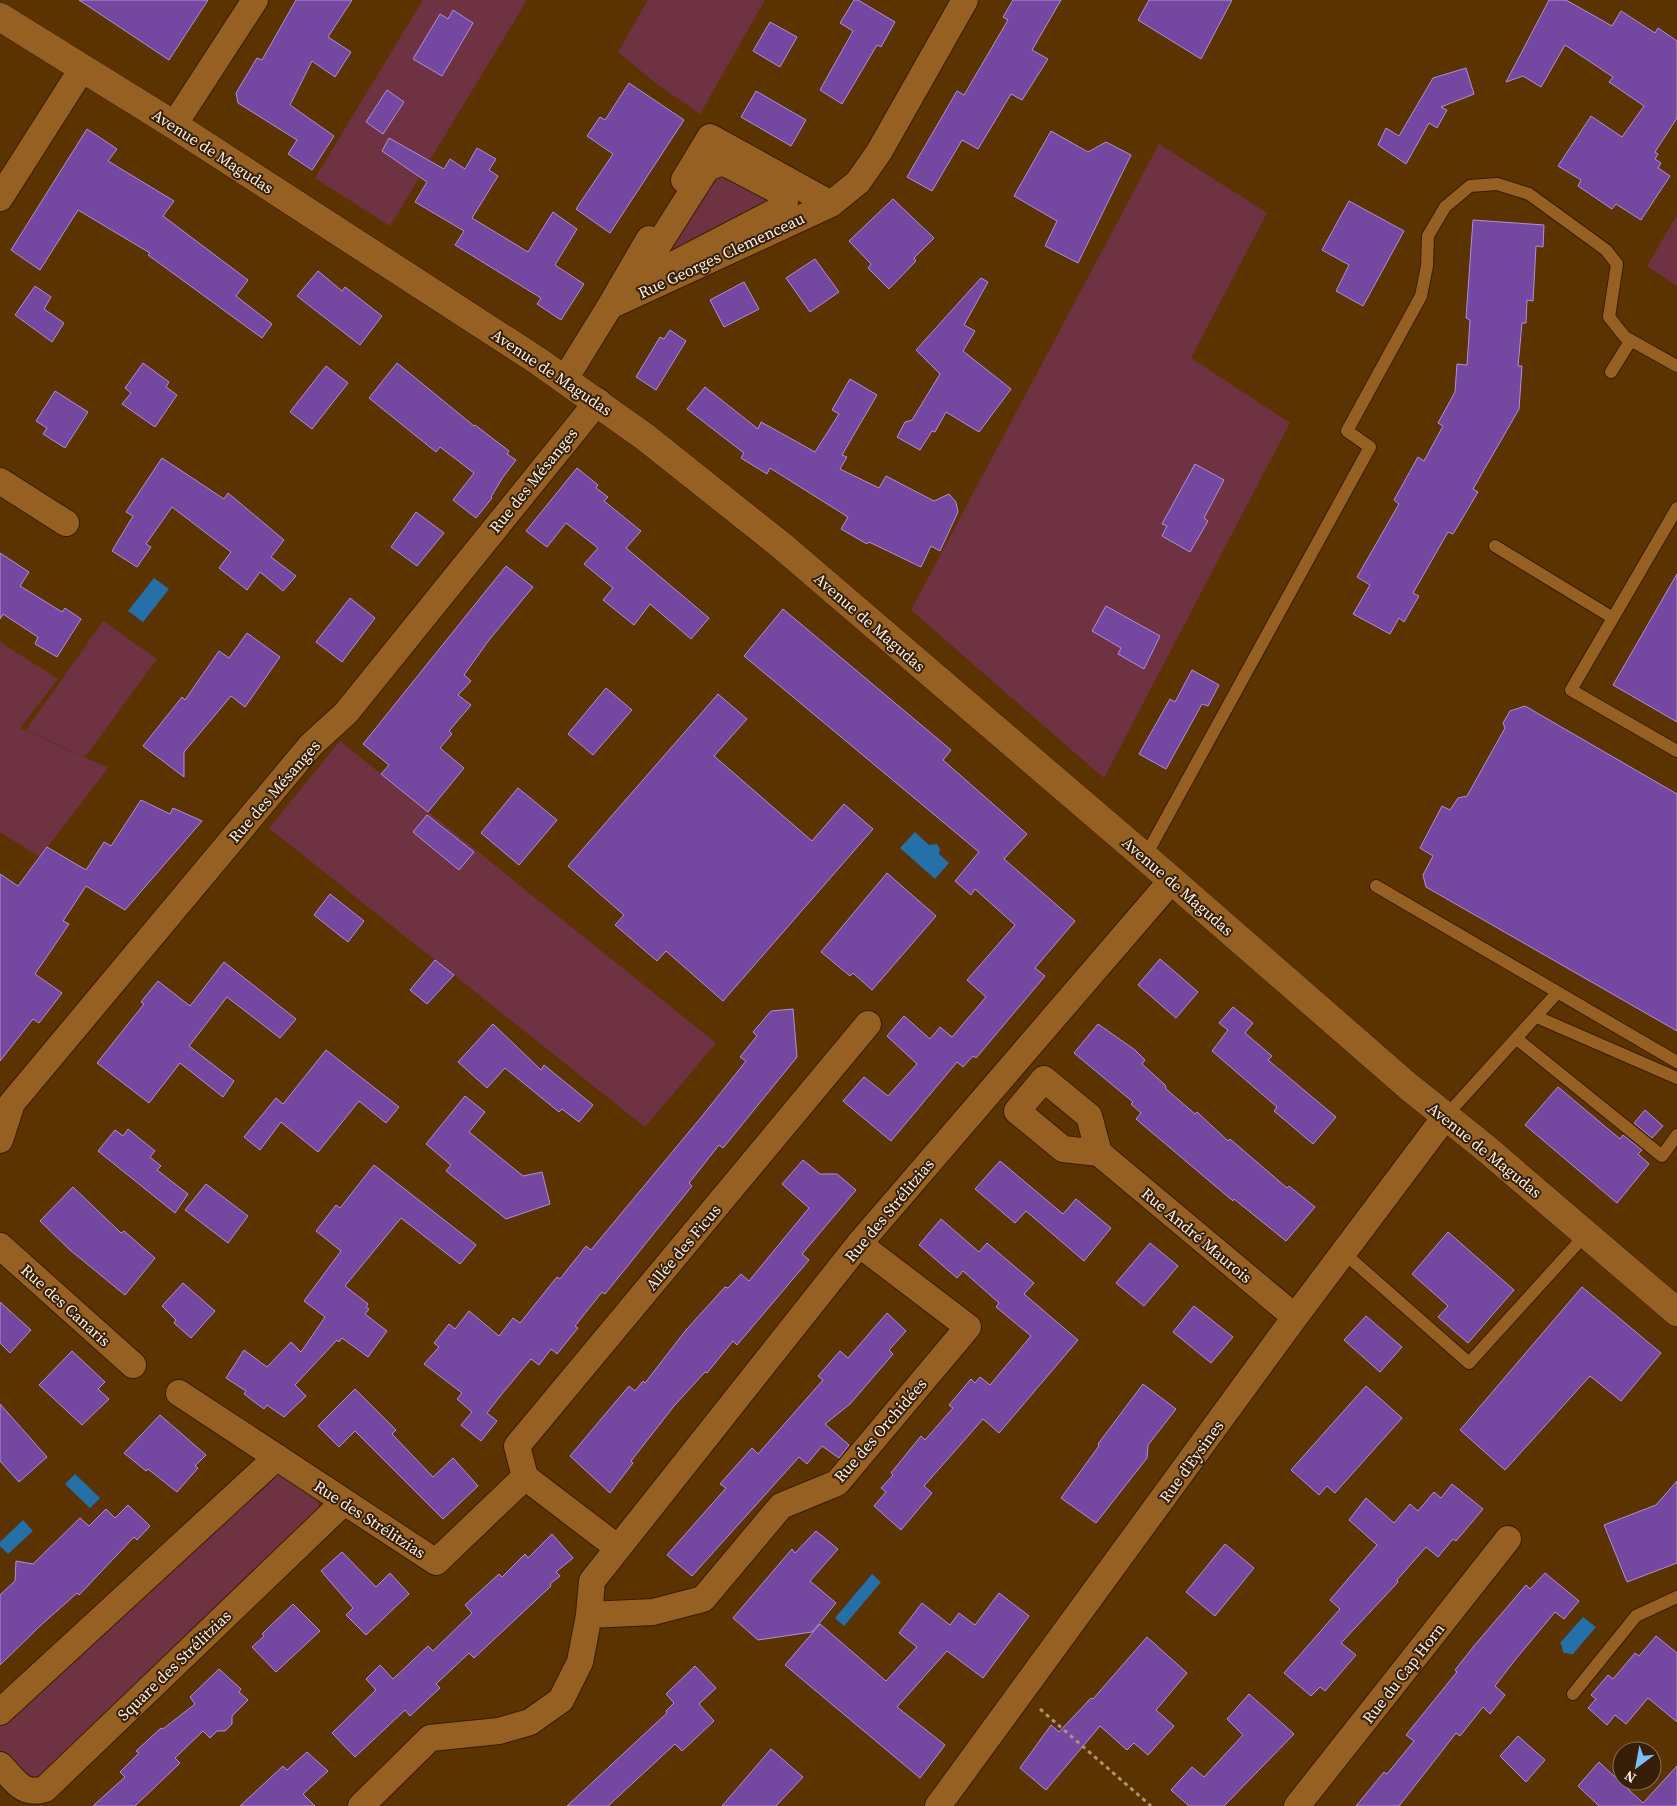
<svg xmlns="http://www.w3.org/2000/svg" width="1677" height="1806" viewBox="0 0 1677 1806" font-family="'Source Serif 4',serif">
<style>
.green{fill:#6f3242}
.water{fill:#2570a8}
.building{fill:#7447a0;stroke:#b090d5}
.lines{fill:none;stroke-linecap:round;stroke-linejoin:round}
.lane-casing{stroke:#391d00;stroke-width:14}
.street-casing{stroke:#391d00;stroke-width:28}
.secondary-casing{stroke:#391d00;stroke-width:29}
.path{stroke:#ad9374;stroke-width:3;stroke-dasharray:4 4;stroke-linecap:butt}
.lane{stroke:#966023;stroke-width:12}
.street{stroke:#966023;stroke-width:26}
.secondary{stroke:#966023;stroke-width:28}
.labels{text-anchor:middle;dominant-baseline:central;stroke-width:4;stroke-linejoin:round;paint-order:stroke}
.street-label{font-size:16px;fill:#fdf1e5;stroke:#361f06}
</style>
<rect width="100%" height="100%" fill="#5b3300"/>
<path class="green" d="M423 0H527L390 226 315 178Z
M648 0H765L700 114 657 84 618 52Z
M1159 144 1267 213 1191 358 1290 423 1104 778 911 610Z
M728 168 782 199 663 264 705 175Z
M1677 215V286L1647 266Z
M103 621 157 659 85 757 26 730Z
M0 642 58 679 20 728 108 768 40 857 0 832Z
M340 741 716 1043 645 1127 269 828Z
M280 1473 316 1494 319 1507 315 1515 45 1771 37 1777 24 1776 0 1752V1725L269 1477Z"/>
<path class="water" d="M154 578 169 589 143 622 128 611Z
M915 832 929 845 937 844 940 849 939 854 949 863 935 879 900 848Z
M75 1474 100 1498 90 1508 65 1484Z
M23 1520 33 1531 8 1554 0 1546V1542Z
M872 1574 881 1582 844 1626 835 1618Z
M1583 1617 1596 1627 1573 1654C1558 1653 1566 1652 1560 1643Z"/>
<path class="building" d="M79 0H208L169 60Z
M296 0H352L328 37 351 52 335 77 312 61 290 105 334 136 312 170 288 154 297 140 238 103 236 93 257 58 262 60Z
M854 0H858L895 22 881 47 877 45 842 104 820 90 853 31 840 23Z
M1013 0H1061L1032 50 1048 59 1022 100 1011 94 978 149 962 140 932 191 907 177 957 91 964 95 1008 20 1003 17Z
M1149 0H1232L1201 59 1138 20Z
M1549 0H1566L1612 26 1621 11 1655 33 1658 28 1677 41V118L1655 152 1658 154 1655 159 1661 163 1658 168 1670 176 1641 220 1616 204 1612 209 1578 186 1581 180 1558 166 1591 116 1622 137 1644 106 1609 82 1613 77 1565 45 1541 87 1523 76 1506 82Z
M453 10 473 23 442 76 413 59 440 14 448 19Z
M770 22 797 37 780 67 753 51Z
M1466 68 1474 94 1441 107 1447 110 1437 128 1429 123 1406 164 1378 145 1386 128 1399 136 1433 78Z
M629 83 684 120 610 233 576 209 613 154 587 136 600 117 605 120Z
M387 90 404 102 383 134 366 122Z
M756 91 806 120 791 146 741 117Z
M87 129 117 149 108 161 174 201 163 216 248 280 236 296 272 324 262 338 148 255 150 253 78 210 40 270 11 250Z
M1051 131 1088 152 1106 142 1131 155 1078 263 1045 246 1057 221 1014 196Z
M389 138 444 169 450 159 465 169 477 148 496 159 489 170 498 176 472 218 528 252 553 212 577 229 555 265 584 284 561 320 537 304 541 298 455 245 464 231 415 202 427 182 382 151Z
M893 199 934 238 914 258 916 261 889 289 868 268 871 264 849 241Z
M1349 201 1404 231 1363 306 1336 291 1349 265 1322 250Z
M1473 220 1544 225 1543 247 1536 246 1533 301 1527 300 1526 323H1522L1518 366H1522L1519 409 1473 489 1478 492 1453 534 1448 532 1413 593 1419 596 1404 622 1399 618 1390 634 1353 614 1370 585 1357 577 1399 504 1394 500 1418 457 1424 461 1443 426 1438 423 1455 392 1457 364 1467 365 1470 320 1466 318Z
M815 259 839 292 810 312 786 278Z
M318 271 342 291 345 287 382 316 360 345 297 296Z
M981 278 988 282 964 325 975 331 963 351 1011 389 979 432 946 412 935 432 932 431 920 450 897 437 905 422 912 420 940 374 916 350Z
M744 282 759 309 724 327 710 300Z
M35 286 51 297 44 309 64 323 52 342 15 315Z
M670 330 686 341 656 390 636 377 660 337 664 339Z
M143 363 169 382 166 387 177 395 155 427 122 404 131 393 125 388Z
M397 363 474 426 475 425 509 451 507 454 516 460 503 477 491 497 492 498 476 518 453 500 474 473 440 447 436 452 369 398Z
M326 366 348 383 312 429 290 412Z
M850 379 877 395 842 455 847 457 840 469 879 488 886 476 934 501 949 494 956 502 958 512 940 551 931 546 921 567 869 542 867 544 841 529 848 517 770 468 767 474 741 458 744 453 687 409 705 387 758 429 761 422 815 452 839 414 832 410Z
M55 391 88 412 65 448 43 434 47 428 36 421Z
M162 458 224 499 228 493 284 540 271 557 296 576 283 591 260 572 247 590 219 568 231 552 172 507 146 544 151 547 137 567 112 551 133 516 126 512Z
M1195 464 1224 480 1204 518 1208 521 1190 552 1162 536 1167 526 1162 524Z
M577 468 598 485 596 488 608 497 604 501 641 531 626 548 709 618 691 639 650 604 634 625 603 600 613 588 584 564 598 548 566 523 547 547 526 531Z
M416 512 444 533 417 566 391 547Z
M0 553 29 572 20 586 62 612 65 608 81 619 57 657 35 644 38 637 3 614 0 619Z
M506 566 533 587 489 640 464 675 471 681 458 695 471 705 449 731 452 734 440 748 464 768 428 812 381 774 389 765 363 744Z
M1677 574V722L1613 685Z
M350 598 375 618 342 662 316 642Z
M1106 606 1160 636 1144 669 1118 654 1121 648 1092 631Z
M783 609 951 750 943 760 1027 834 1004 859 1075 921 1035 968 1045 976 976 1058 973 1056 963 1067 957 1062 891 1141 843 1101 864 1077 888 1096 917 1064 887 1036 904 1016 930 1039 940 1027 952 1037 986 997 967 980 1015 925 975 889 971 895 955 881 979 852 744 656Z
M247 633 280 657 245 707 231 696 184 752V777L143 746 182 697 185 700 219 651 229 658Z
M1192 670 1219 685 1208 706 1202 704 1166 769 1139 754 1170 699 1175 702Z
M606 688 632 710 593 755 568 734Z
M718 694 747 719 714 756 812 841 844 804 873 829 723 1001 666 951 657 961 615 925 624 915 568 866Z
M1525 706 1677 794V1031L1426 887 1423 875 1433 856 1420 848 1442 806 1450 810 1458 798 1467 796 1505 728 1503 723 1510 711Z
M518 788 557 820 519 865 481 833Z
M141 800 170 814 173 808 202 821 125 910 86 886 63 921 69 924 35 974 62 993 39 1023 33 1019 0 1061V874L18 886 47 847 86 870 104 842 111 846Z
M427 815 474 852 459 870 413 832Z
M887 873 936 916 872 990 853 973 850 976 821 952Z
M330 894 364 921 348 942 314 915Z
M1160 959 1198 992 1176 1018 1138 985Z
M435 960 454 975 427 1004 410 990Z
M224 962 296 1019 280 1038 227 997 189 1046 234 1081 223 1097 180 1063 149 1103 97 1063 144 1004 141 1002 158 981 190 1006Z
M1233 1007 1253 1023 1245 1033 1272 1056 1268 1060 1336 1117 1313 1144 1274 1111 1277 1107 1212 1051 1228 1030 1219 1023Z
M793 1009 797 1057 723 1148 719 1145 689 1183 692 1186 605 1294 602 1292 575 1326 578 1328 557 1354 551 1349 539 1365 531 1359 501 1395 487 1413 497 1421 481 1441 461 1425 472 1412 457 1399 462 1393 424 1364 439 1347 434 1343 449 1324 455 1329 469 1311 499 1336 513 1318 520 1323 557 1277 560 1279 586 1246 591 1250 703 1115 746 1061 740 1057 757 1036 753 1032 771 1011Z
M493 1024 541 1070 544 1065 593 1105 579 1122 562 1109 559 1112 505 1068 487 1088 458 1062Z
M1098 1024 1135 1050 1145 1060 1142 1064 1165 1085 1166 1089 1195 1114 1197 1112 1228 1141 1230 1139 1287 1188 1289 1186 1315 1207 1286 1241 1234 1199 1233 1201 1136 1119 1141 1113 1131 1104 1133 1102 1074 1053Z
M326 1050 399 1107 386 1123 359 1101 318 1152 281 1122 260 1150 244 1137 276 1098 283 1104Z
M1558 1087 1620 1139 1623 1135 1642 1150 1638 1154 1649 1164 1617 1203 1525 1125Z
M465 1096 485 1112 469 1132 523 1176 542 1172 550 1204 506 1219 446 1171 451 1165 426 1144Z
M1645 1110 1663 1126 1652 1138 1634 1123Z
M128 1129 155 1151 150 1157 161 1166 157 1170 188 1194 175 1213 98 1151 115 1130 123 1136Z
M803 1160 820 1174H837L856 1190 802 1254 809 1260 737 1345 733 1341 707 1373 705 1372 674 1406 631 1461 633 1463 610 1493 570 1456 629 1386 635 1391 643 1381 645 1383 686 1330 725 1287 728 1288 741 1274 749 1281 809 1208 782 1184Z
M1000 1161 1063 1214 1076 1199 1111 1228 1084 1261 1026 1211 1015 1223 975 1189Z
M374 1165 476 1245 460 1264 401 1218 345 1286 368 1304 366 1307 369 1309 365 1314 387 1331 368 1357 342 1338 339 1342 337 1340 295 1385 306 1396 284 1417 267 1405 264 1409 244 1394 246 1391 226 1378 244 1350 267 1367 291 1342 301 1352 325 1317 304 1301 341 1251 316 1231 336 1205 340 1208Z
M206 1184 248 1216 228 1243 185 1210Z
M73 1187 121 1233 124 1231 155 1258 125 1295 70 1250 40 1221Z
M941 1219 979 1252 987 1243 1034 1283 1024 1294 1078 1340 999 1433 983 1419 924 1486 932 1493 901 1530 874 1506 886 1492 881 1488 893 1475 891 1473 921 1436 925 1440 953 1408 949 1405 971 1379 975 1383 980 1377 990 1385 1031 1336 996 1307 999 1303 963 1271 957 1278 919 1245Z
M1448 1232 1514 1290 1468 1343 1438 1317 1448 1306 1412 1274Z
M1150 1243 1178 1266 1144 1306 1116 1283Z
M183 1283 215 1311 191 1338 174 1323 176 1320 162 1306Z
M1582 1287 1661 1353 1621 1401 1590 1376 1505 1470 1460 1430Z
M0 1302 31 1330 10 1353 0 1343Z
M1194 1306 1233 1337 1211 1363 1173 1332Z
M887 1313 906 1331 889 1350 893 1354 850 1404 825 1424 849 1445 839 1458 822 1446 807 1464 799 1457 692 1576 667 1555 726 1488 720 1484 752 1448 758 1454 823 1380 818 1376 840 1351 848 1358Z
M1366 1316 1402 1347 1380 1372 1344 1340Z
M72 1351 105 1382 98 1389 109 1399 82 1425 39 1385Z
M1143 1384 1176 1409 1148 1445 1147 1458 1096 1523 1061 1498 1099 1446 1098 1444Z
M1366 1386 1402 1418 1335 1493 1327 1486 1319 1495 1291 1470Z
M355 1389 396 1430 392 1434 433 1477 453 1458 478 1486 443 1519 355 1431 339 1447 318 1426Z
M0 1404 47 1457 19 1482 0 1461Z
M160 1415 206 1455 195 1466 198 1468 177 1492 148 1469 146 1471 124 1453Z
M1677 1481V1563L1627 1582 1604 1525 1656 1505Z
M1452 1484 1483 1509 1456 1541 1453 1539 1438 1557 1426 1547 1397 1580 1398 1582 1341 1643 1356 1655 1325 1691 1320 1687 1311 1696 1284 1673 1340 1609 1330 1600 1377 1545 1349 1520 1366 1498 1394 1523 1410 1504 1418 1511 1434 1492 1441 1498Z
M128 1505 150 1526 137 1540 134 1537 79 1595 77 1593 40 1626 0 1665V1595L15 1581 16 1561 33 1564 80 1518 89 1526 106 1509 115 1518Z
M816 1531 838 1549 810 1581 836 1603 812 1632 758 1640 733 1618 792 1549 795 1553Z
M552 1534 573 1558 556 1572 560 1576 550 1584 551 1586 474 1658 469 1653 436 1684 440 1688 410 1716 405 1710 355 1757 332 1733 376 1690 366 1679 380 1665 393 1679 428 1646 433 1651 472 1613 465 1605 499 1574 502 1577 525 1554 528 1558Z
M1225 1544 1254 1568 1215 1616 1186 1592Z
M342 1552 376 1587 390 1573 409 1594 366 1635 346 1615 353 1608 321 1571Z
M1545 1573 1579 1601 1564 1619 1555 1612 1515 1660 1495 1686 1505 1695 1490 1714 1483 1707 1460 1736 1456 1733 1399 1806H1356L1384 1772 1387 1774 1414 1741 1406 1735 1457 1672 1455 1670 1474 1646 1526 1585 1530 1589Z
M999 1593 1029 1616 983 1678 947 1651 897 1707 945 1745 920 1778 785 1665 820 1624 886 1681 917 1647 899 1633 922 1603 950 1625 959 1613 975 1625Z
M293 1604 320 1631 276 1672 252 1647 264 1636 262 1634Z
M1656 1636 1677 1653V1722L1648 1698 1626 1724 1615 1715 1607 1725 1588 1708 1596 1699 1591 1695 1608 1675 1613 1679 1635 1653 1639 1656Z
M1147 1637 1187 1673 1156 1710 1174 1726 1148 1755 1134 1743 1127 1750 1100 1726 1046 1790 1020 1768 1051 1725 1059 1732 1091 1698 1093 1699Z
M695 1666 716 1688 699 1704 714 1721 682 1751 675 1744 608 1806H567L667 1713 666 1711 674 1703 666 1694Z
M219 1669 241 1689 239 1692 248 1700 232 1716V1724L225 1731H217L210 1738 203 1731 175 1758 180 1763 135 1806H93L125 1777 120 1772 139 1753 136 1751 161 1728 163 1729 195 1704 190 1697Z
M1249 1694 1294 1734 1224 1806H1189L1171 1790 1192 1767 1204 1777 1243 1735 1227 1719Z
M1518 1736 1545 1760 1526 1782 1500 1756Z
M771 1749 803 1777 776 1806H722Z
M307 1752 328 1771 303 1794 315 1806H240L283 1766 287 1770Z
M1599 1762 1643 1803 1677 1766V1806H1599L1578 1786Z"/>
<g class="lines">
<defs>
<path id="lane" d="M1611 372 1631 340
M1677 508 1571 690 1677 751
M1495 546 1613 618
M1145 857 1370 447 1347 431 1421 296 1427 266 1428 236 1445 207 1470 186 1497 184 1529 194 1606 250 1617 264 1609 317 1625 337 1677 366
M1376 886 1677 1062
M1537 1017 1677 1078
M1517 1039 1662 1156 1677 1135
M1445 1117 1557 993
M1344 1253 1469 1363 1586 1234
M1573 1694 1636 1616 1677 1597"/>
<path id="street" d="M174 125 255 0
M723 162 786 195 784 207 659 272 651 269 648 261 707 168Z
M684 180 710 137 831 204
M0 198 82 69
M610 306 649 239
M565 379 610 306 831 204 858 182 879 152 965 0
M0 481 66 523
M0 1140 12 1103 311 745 346 713 598 401
M1099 1153 1089 1116 1044 1079 1017 1111 1063 1149 1099 1153 1295 1317
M0 1246 133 1365
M179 1393 436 1562 525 1477 618 1548
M525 1477 517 1446 868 1024
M589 1615 592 1581 859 1244 1172 880
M0 1712 277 1457
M0 1765C15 1780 22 1796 45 1789L344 1502
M361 1806 430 1738 499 1731 530 1722 561 1700 580 1662 589 1615 653 1612 703 1599 781 1506 837 1483 968 1327 859 1244
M938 1806 1295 1317 1445 1117
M1297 1806 1508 1539"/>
<path id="secondary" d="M0 17 174 125 538 361 645 437 782 546 1145 857 1409 1087 1483 1146 1677 1312"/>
</defs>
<use href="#lane" class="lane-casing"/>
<use href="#street" class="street-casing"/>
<use href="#secondary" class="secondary-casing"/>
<path class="path" d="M1040 1709 1151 1806"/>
<use href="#lane" class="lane"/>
<use href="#street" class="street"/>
<use href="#secondary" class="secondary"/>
</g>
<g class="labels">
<g class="street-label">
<text transform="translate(213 151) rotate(33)">Avenue de Magudas</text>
<text transform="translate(721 255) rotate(-25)">Rue Georges Clemenceau</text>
<text transform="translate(552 372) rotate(34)">Avenue de Magudas</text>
<text transform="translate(533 480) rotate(-51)">Rue des Mésanges</text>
<text transform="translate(870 622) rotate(41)">Avenue de Magudas</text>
<text transform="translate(274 791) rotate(-49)">Rue des Mésanges</text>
<text transform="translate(1178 886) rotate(41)">Avenue de Magudas</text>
<text transform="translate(1485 1150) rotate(39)">Avenue de Magudas</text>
<text transform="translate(889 1210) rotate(-50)">Rue des Strélitzias</text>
<text transform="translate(1197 1235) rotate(40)">Rue André Maurois</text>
<text transform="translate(683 1247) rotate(-50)">Allée des Ficus</text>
<text transform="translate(66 1305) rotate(42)">Rue des Canaris</text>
<text transform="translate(880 1430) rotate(-49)">Rue des Orchidées</text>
<text transform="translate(1191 1461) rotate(-54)">Rue d'Eysines</text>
<text transform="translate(370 1519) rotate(33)">Rue des Strélitzias</text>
<text transform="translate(174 1665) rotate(-44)">Square des Strélitzias</text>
<text transform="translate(1403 1673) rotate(-52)">Rue du Cap Horn</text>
</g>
</g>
<g transform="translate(1637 1766) rotate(212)"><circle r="24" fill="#361f06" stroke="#86735f"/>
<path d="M0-4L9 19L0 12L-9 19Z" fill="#7abff8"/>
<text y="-8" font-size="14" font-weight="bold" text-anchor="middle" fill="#fdf1e5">N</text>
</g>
</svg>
